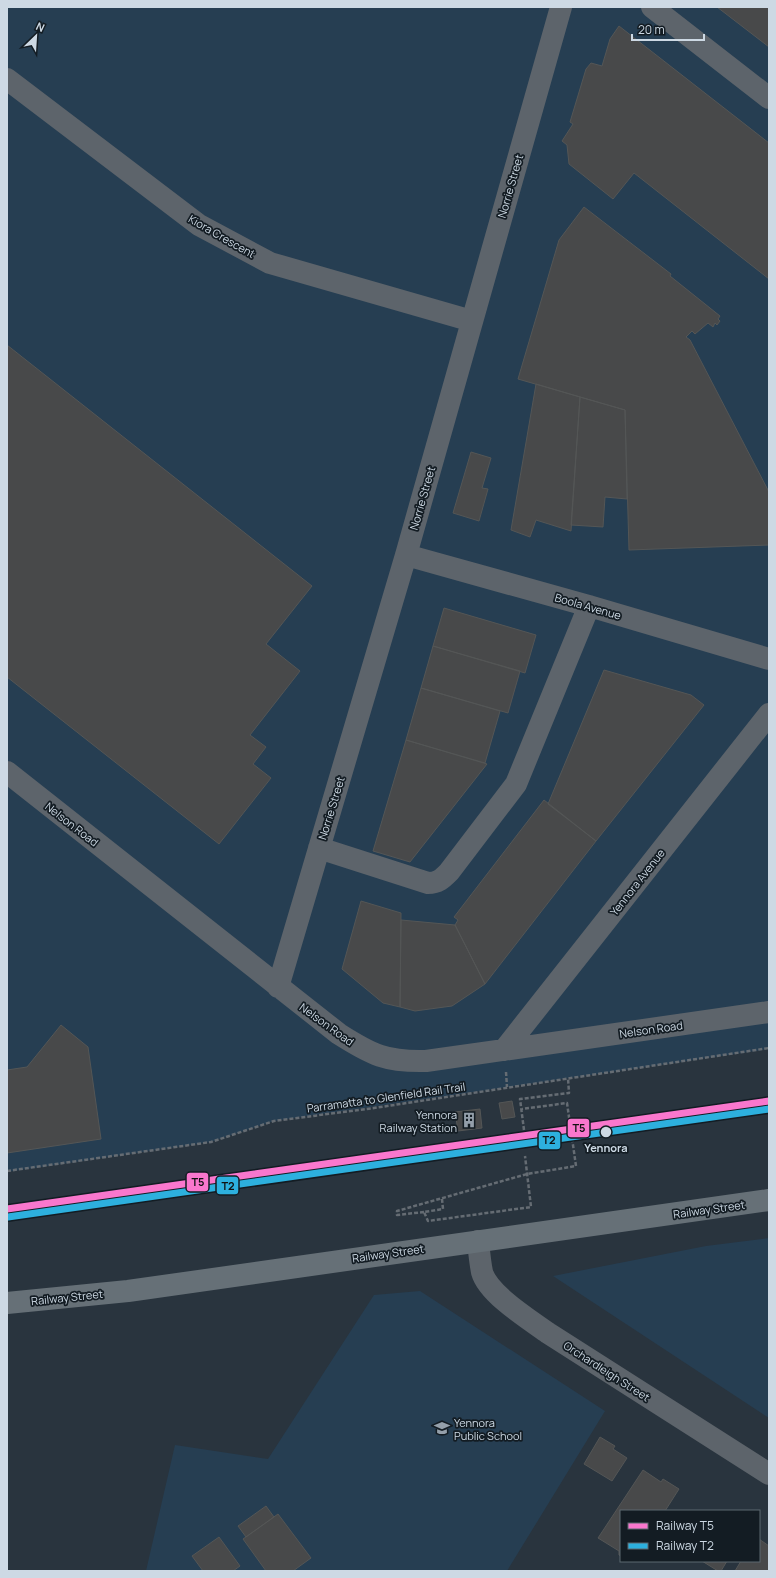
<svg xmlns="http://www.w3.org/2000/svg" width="776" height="1578" viewBox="0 0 776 1578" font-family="Manrope,sans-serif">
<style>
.built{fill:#263e52}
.building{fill:#48494a;stroke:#545656}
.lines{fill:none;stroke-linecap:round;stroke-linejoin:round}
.path{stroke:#656c73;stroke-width:2.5;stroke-dasharray:4 2;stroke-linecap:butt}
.minor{stroke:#5d646b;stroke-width:22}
.tertiary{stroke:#5d646b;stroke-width:22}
.secondary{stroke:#667077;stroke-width:22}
.rail-1-casing{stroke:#131c23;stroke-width:10}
.rail-2-casing{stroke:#131c23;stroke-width:10}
.rail-1{stroke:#f977cd;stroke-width:7}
.rail-2{stroke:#2db0de;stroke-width:7}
.stop-dot{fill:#cdd9e4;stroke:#131c23;stroke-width:1.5}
.labels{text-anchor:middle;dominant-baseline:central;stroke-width:3.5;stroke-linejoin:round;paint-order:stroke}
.street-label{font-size:11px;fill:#cdd9e4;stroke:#131c23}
.poi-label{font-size:11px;fill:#cdd9e4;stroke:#131c23;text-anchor:end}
.stop-label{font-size:11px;font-weight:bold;fill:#cdd9e4;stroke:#131c23}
.line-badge{stroke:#131c23;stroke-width:1.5}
.pale-badge-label{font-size:11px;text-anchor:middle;font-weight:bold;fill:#111}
</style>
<rect width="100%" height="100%" fill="#29343e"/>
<path class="built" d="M7 7H769V1049L274 1121 211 1142 7 1172Z
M769 1238V1418L553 1276 706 1246Z
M420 1291 605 1411 507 1571H146L175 1445 268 1459 374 1295Z"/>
<path class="building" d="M717 7H769V47Z
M619 26 769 143V279L634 173 613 199 569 164 567 145 562 141 573 124 570 122 586 69 591 63 602 66 610 39Z
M584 207 671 274 670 276 720 316 718 319 720 321 717 325 715 323 713 327 708 323 695 334 692 331 686 337 690 340 769 492V545L629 550 625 410 518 379 559 240Z
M7 345 312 586 266 644 300 671 250 735 266 747 253 764 271 778 219 844 7 677Z
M536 384 580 397 571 531 536 520 530 537 511 530Z
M580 397 625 410 627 499 605 497 603 527 571 525Z
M471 452 491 458 482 488 488 489 479 521 453 513Z
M444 608 536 635 525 673 433 646Z
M433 646 520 671 508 713 421 688Z
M604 670 691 695 704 705 596 841 548 804Z
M421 688 500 711 485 763 406 740Z
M406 740 487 764 410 862 373 851Z
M544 800 596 841 485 984 455 925 458 920 454 917Z
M361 901 401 913 400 1007 383 1003 342 969Z
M401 920 455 925 485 984 452 1006 415 1011 400 1007Z
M61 1025 88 1047 101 1139 7 1153V1070L27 1067Z
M512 1101 515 1117 502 1119 499 1103Z
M480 1109 482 1128 458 1131 455 1112Z
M600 1437 615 1446 613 1449 627 1458 612 1481 584 1464Z
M643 1470 661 1482 663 1479 679 1489 665 1511H621V1556L619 1555V1551L598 1538Z
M266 1506 274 1517 246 1537 238 1526Z
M278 1514 311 1558 293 1571H266L243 1539Z
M219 1537 240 1566 233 1571H203L192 1556Z
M759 1539 769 1546V1571H735L741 1561H759Z
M702 1561H727L721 1571H718Z"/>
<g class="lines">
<path class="path" d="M506 1072 507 1087
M524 1130 520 1099 569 1093 568 1078
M7 1171 211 1142 274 1121 374 1108 769 1048
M442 1199 443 1209 424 1212 428 1221 531 1207 525 1156
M424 1212 397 1215V1211L527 1174 576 1166 567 1103 522 1109"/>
<path class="minor" d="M652 7 769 98
M7 79 199 225 270 263 472 321
M406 555 589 606 769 659
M7 772 339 1034C372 1055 386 1062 426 1061L769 1012
M319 848 428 883C438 883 442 879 449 872L516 784 589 606
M278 987 406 555 561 7
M504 1050 769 714"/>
<path class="tertiary" d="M478 1241C479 1251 480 1262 482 1272 488 1294 530 1320 548 1333L769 1474"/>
<path class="secondary" d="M7 1303 128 1291 769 1200"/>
<defs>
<path id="rail-1" d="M7 1209 769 1101"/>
<path id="rail-2" d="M8 1217 769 1109"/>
</defs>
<use href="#rail-1" class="rail-1-casing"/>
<use href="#rail-2" class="rail-2-casing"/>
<use href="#rail-1" class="rail-1"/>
<use href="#rail-2" class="rail-2"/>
</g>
<defs>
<symbol id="building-bare" viewBox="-9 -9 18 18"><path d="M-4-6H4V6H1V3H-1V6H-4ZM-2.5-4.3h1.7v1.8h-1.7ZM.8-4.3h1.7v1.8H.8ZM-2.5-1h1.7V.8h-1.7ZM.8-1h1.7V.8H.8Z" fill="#949faa" stroke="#131c23" stroke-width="2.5" paint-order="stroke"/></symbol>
<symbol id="school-bare" viewBox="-9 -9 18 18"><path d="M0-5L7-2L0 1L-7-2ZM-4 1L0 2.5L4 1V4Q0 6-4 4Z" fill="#949faa" stroke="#131c23" stroke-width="2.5" paint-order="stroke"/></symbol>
</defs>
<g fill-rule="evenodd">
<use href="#building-bare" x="458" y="1109" width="22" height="22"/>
<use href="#school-bare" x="431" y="1417" width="22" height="22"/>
</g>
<circle class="stop-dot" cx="606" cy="1132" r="6"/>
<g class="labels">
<g class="street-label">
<text transform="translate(510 186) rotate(-74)">Norrie Street</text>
<text transform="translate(222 236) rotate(30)">Kiora Crescent</text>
<text transform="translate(422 498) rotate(-74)">Norrie Street</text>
<text transform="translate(588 606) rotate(16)">Boola Avenue</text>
<text transform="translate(331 808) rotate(-73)">Norrie Street</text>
<text transform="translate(72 824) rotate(38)">Nelson Road</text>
<text transform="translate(637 882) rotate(-52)">Yennora Avenue</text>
<text transform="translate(327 1024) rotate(36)">Nelson Road</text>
<text transform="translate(651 1029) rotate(-8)">Nelson Road</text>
<text transform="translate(386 1097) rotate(-8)">Parramatta to Glenfield Rail Trail</text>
<text transform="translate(709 1209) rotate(-8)">Railway Street</text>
<text transform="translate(388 1253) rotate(-8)">Railway Street</text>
<text transform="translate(67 1297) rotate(-6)">Railway Street</text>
<text transform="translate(607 1371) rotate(33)">Orchardleigh Street</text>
</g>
<g class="poi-label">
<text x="457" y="1114">Yennora<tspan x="457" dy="13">Railway Station</tspan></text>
<text x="454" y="1422" text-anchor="start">Yennora<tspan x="454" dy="13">Public School</tspan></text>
</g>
<g class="stop-label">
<text x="606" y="1147">Yennora</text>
</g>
</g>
<g class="line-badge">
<rect x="567" y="1118" width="23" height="20" rx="4" fill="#f977cd"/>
<rect x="538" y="1131" width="23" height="19" rx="4" fill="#2db0de"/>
<rect x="186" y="1172" width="23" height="20" rx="4" fill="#f977cd"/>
<rect x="216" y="1176" width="23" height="19" rx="4" fill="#2db0de"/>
</g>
<g class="pale-badge-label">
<text x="579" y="1132">T5</text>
<text x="549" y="1144">T2</text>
<text x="198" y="1186">T5</text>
<text x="228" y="1190">T2</text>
</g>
<rect width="776" height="1578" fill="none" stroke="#cdd9e4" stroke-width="16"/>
<rect x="620" y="1510" width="140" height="52" fill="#131c23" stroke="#5d6870"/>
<rect x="628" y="1523" width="20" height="6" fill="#f977cd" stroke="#5d6870"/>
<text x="656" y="1530" font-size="12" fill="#cdd9e4">Railway T5</text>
<rect x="628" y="1543" width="20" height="6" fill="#2db0de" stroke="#5d6870"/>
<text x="656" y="1550" font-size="12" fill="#cdd9e4">Railway T2</text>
<g transform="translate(36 36) rotate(25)" stroke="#131c23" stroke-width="3" paint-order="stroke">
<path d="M0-3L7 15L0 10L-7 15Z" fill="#cdd9e4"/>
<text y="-6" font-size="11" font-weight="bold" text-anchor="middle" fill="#cdd9e4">N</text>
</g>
<path d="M632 34v6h72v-6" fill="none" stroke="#cdd9e4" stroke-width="2"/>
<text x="638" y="34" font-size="12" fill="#cdd9e4" stroke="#131c23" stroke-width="3" paint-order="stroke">20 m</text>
</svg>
